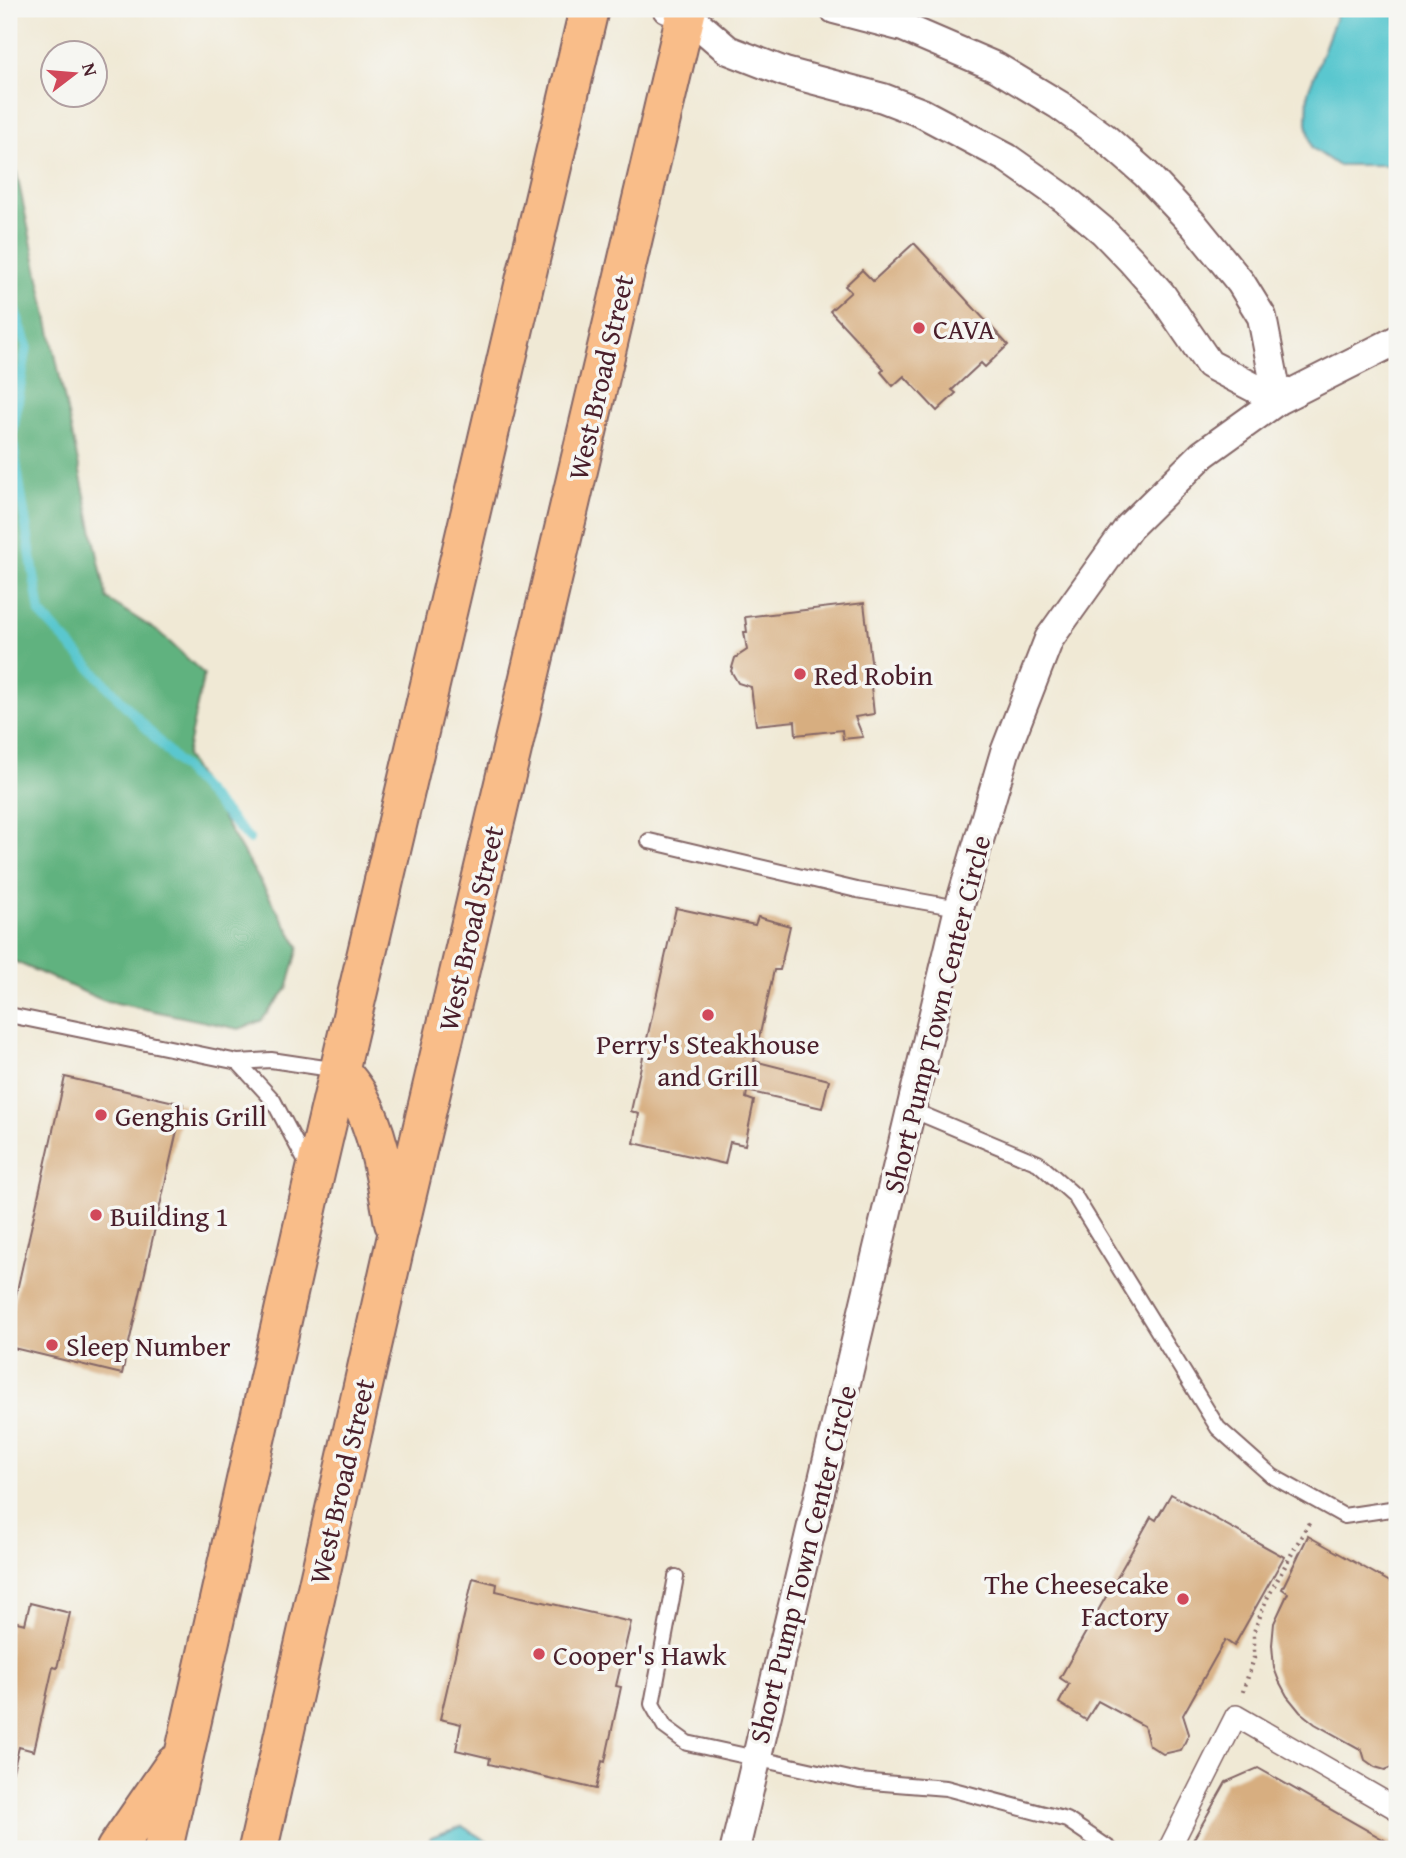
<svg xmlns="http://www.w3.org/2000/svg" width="1406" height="1858" viewBox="0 0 1406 1858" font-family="'Gentium Book Plus',serif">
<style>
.forest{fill:#60b27f;stroke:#556855;stroke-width:2}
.water{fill:#5ac7cf;stroke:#52737d;stroke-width:2}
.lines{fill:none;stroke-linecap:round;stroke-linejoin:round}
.stream{stroke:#5ac7cf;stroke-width:10}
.building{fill:#d7ae80}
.service-casing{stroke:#846666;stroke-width:18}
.pedestrian-casing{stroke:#846666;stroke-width:24}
.minor-casing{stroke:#846666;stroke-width:32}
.primary-casing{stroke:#846666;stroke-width:42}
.path{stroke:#846666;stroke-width:4.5;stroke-dasharray:2 5;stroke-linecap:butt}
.service{stroke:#fff;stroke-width:14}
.pedestrian{stroke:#fff;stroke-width:21}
.minor{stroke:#fff;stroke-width:28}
.primary{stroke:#f9bd89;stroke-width:38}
.poi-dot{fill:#d1495b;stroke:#f6f6f2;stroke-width:2.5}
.labels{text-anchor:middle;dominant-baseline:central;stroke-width:7;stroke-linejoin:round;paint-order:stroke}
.poi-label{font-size:28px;fill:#4a1f2b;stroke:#f6f6f2;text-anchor:start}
.street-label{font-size:28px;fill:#4a1f2b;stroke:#f6f6f2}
</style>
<rect width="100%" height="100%" fill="#f6f6f2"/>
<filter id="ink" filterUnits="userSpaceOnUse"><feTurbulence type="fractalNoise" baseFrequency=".0143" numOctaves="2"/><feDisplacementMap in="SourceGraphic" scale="14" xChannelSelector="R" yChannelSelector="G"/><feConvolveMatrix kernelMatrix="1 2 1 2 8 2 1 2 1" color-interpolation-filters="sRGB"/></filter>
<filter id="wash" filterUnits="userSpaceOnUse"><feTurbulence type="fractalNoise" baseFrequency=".00686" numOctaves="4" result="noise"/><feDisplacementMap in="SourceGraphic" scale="28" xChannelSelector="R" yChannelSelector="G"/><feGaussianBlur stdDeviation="1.57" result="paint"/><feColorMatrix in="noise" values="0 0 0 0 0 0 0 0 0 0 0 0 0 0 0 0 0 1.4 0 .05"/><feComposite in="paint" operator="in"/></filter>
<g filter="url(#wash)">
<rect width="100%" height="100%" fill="#f0e9d5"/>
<path class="forest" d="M9 137 107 599 160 633 204 674 186 756 299 947 287 989 261 1021 239 1029 102 1000 9 959Z"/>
<path class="water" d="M1339 9H1397V165H1337L1312 148 1307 123 1308 92Z
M462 1826 499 1849H425L431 1837Z"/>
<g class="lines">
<path class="stream" d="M9 290 27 346 12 437 40 613 249 839"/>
</g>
<g id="blocks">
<path class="building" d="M914 243 1008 345 985 367 981 363 952 390 956 393 937 411 904 376 893 386 881 372 884 369 830 311 851 292 845 286 862 270 873 281Z
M864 603 872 669H869L874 714 855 717 863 737 843 739 842 730 796 735 795 721 756 725 751 687 738 683 731 671 735 658 747 650 744 632H747L745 617Z
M676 908 755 925 758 917 790 926 780 970H774L754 1061 829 1080 822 1108 747 1091 746 1098 754 1101 745 1145 730 1142 725 1164 634 1143 639 1114 631 1111Z
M65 1077 183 1104 122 1374 9 1347V1326Z
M1171 1494 1284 1557 1234 1646 1225 1640 1183 1715 1189 1734 1181 1750 1163 1754 1149 1745 1144 1726 1098 1701 1086 1720 1059 1703 1069 1684 1060 1678 1151 1517 1156 1520Z
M1308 1536 1397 1586V1767L1395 1766 1385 1770 1375 1767 1365 1760 1362 1750 1315 1724 1300 1712 1287 1696 1279 1681 1274 1668 1272 1645 1274 1623 1288 1593 1282 1589Z
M473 1578 497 1584 496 1591 631 1622 616 1686 621 1687 605 1762 602 1761 596 1789 489 1764 490 1758 456 1750 461 1724 440 1719Z
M30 1603 70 1613 57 1668 53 1667 34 1751 19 1747 13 1771 9 1770V1620L25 1624Z
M1258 1768 1395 1846 1397 1841V1849H1188L1226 1782Z"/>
</g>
</g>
<g filter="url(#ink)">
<use href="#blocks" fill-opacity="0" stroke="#846666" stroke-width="2"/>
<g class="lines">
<defs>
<path id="service" d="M649 841 857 890 959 908
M9 1015 238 1062 271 1060 338 1070
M238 1062 273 1100 309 1168
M912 1110 1038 1163 1074 1195 1218 1428 1272 1476 1344 1516 1397 1508
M676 1577 652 1704 665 1727 687 1743 859 1781 946 1788 1067 1820 1110 1849"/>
<path id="pedestrian" d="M1169 1849 1236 1716 1397 1809"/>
<path id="minor" d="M667 9 685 13 728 50 785 72 883 98 922 113 1007 158 1065 199 1103 231 1131 260 1161 294 1209 364 1278 400
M834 9 903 27 996 67 1059 105 1105 138 1146 174 1194 225 1241 283 1262 317 1278 400
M735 1849 959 908 1005 752 1049 639 1129 527 1203 454 1278 400 1397 340"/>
<path id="primary" d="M339 1070C346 1079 354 1087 359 1097 380 1135 386 1181 394 1223
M116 1849 174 1765
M163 1849 314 1178 589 9
M258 1849 397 1236 687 9"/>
</defs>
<use href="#service" class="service-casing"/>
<use href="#pedestrian" class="pedestrian-casing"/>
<use href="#minor" class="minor-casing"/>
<use href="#primary" class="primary-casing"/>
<path class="path" d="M1243 1692 1254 1658V1632L1266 1600 1309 1523"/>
<use href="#service" class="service"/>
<use href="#pedestrian" class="pedestrian"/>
<use href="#minor" class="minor"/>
<use href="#primary" class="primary"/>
</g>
</g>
<g class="poi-dot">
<circle cx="919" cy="328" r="7"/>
<circle cx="800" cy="674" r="7"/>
<circle cx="708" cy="1015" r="7"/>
<circle cx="101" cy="1115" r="7"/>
<circle cx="96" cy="1215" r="7"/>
<circle cx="52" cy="1345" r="7"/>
<circle cx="1183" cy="1599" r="7"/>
<circle cx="539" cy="1654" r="7"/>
</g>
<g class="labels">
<g class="poi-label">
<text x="933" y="328">CAVA</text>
<text x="814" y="674">Red Robin</text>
<text x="708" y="1043" text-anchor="middle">Perry's Steakhouse<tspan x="708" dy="32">and Grill</tspan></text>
<text x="115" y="1115">Genghis Grill</text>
<text x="110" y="1215">Building 1</text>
<text x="66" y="1345">Sleep Number</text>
<text x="1169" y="1583" text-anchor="end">The Cheesecake<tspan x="1169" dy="32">Factory</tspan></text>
<text x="553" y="1654">Cooper's Hawk</text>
</g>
<g class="street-label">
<text transform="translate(600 377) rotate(-77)">West Broad Street</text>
<text transform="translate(470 928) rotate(-77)">West Broad Street</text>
<text transform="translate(936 1014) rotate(-76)">Short Pump Town Center Circle</text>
<text transform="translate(341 1481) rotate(-77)">West Broad Street</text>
<text transform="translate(802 1564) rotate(-76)">Short Pump Town Center Circle</text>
</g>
</g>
<rect width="1406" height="1858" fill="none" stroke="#f6f6f2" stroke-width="35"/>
<g transform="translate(74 74) rotate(74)"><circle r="33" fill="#f6f6f2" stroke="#b1a0a2" stroke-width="2"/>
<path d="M0-5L12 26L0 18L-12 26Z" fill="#d1495b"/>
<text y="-10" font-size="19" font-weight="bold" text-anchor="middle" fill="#4a1f2b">N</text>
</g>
</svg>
